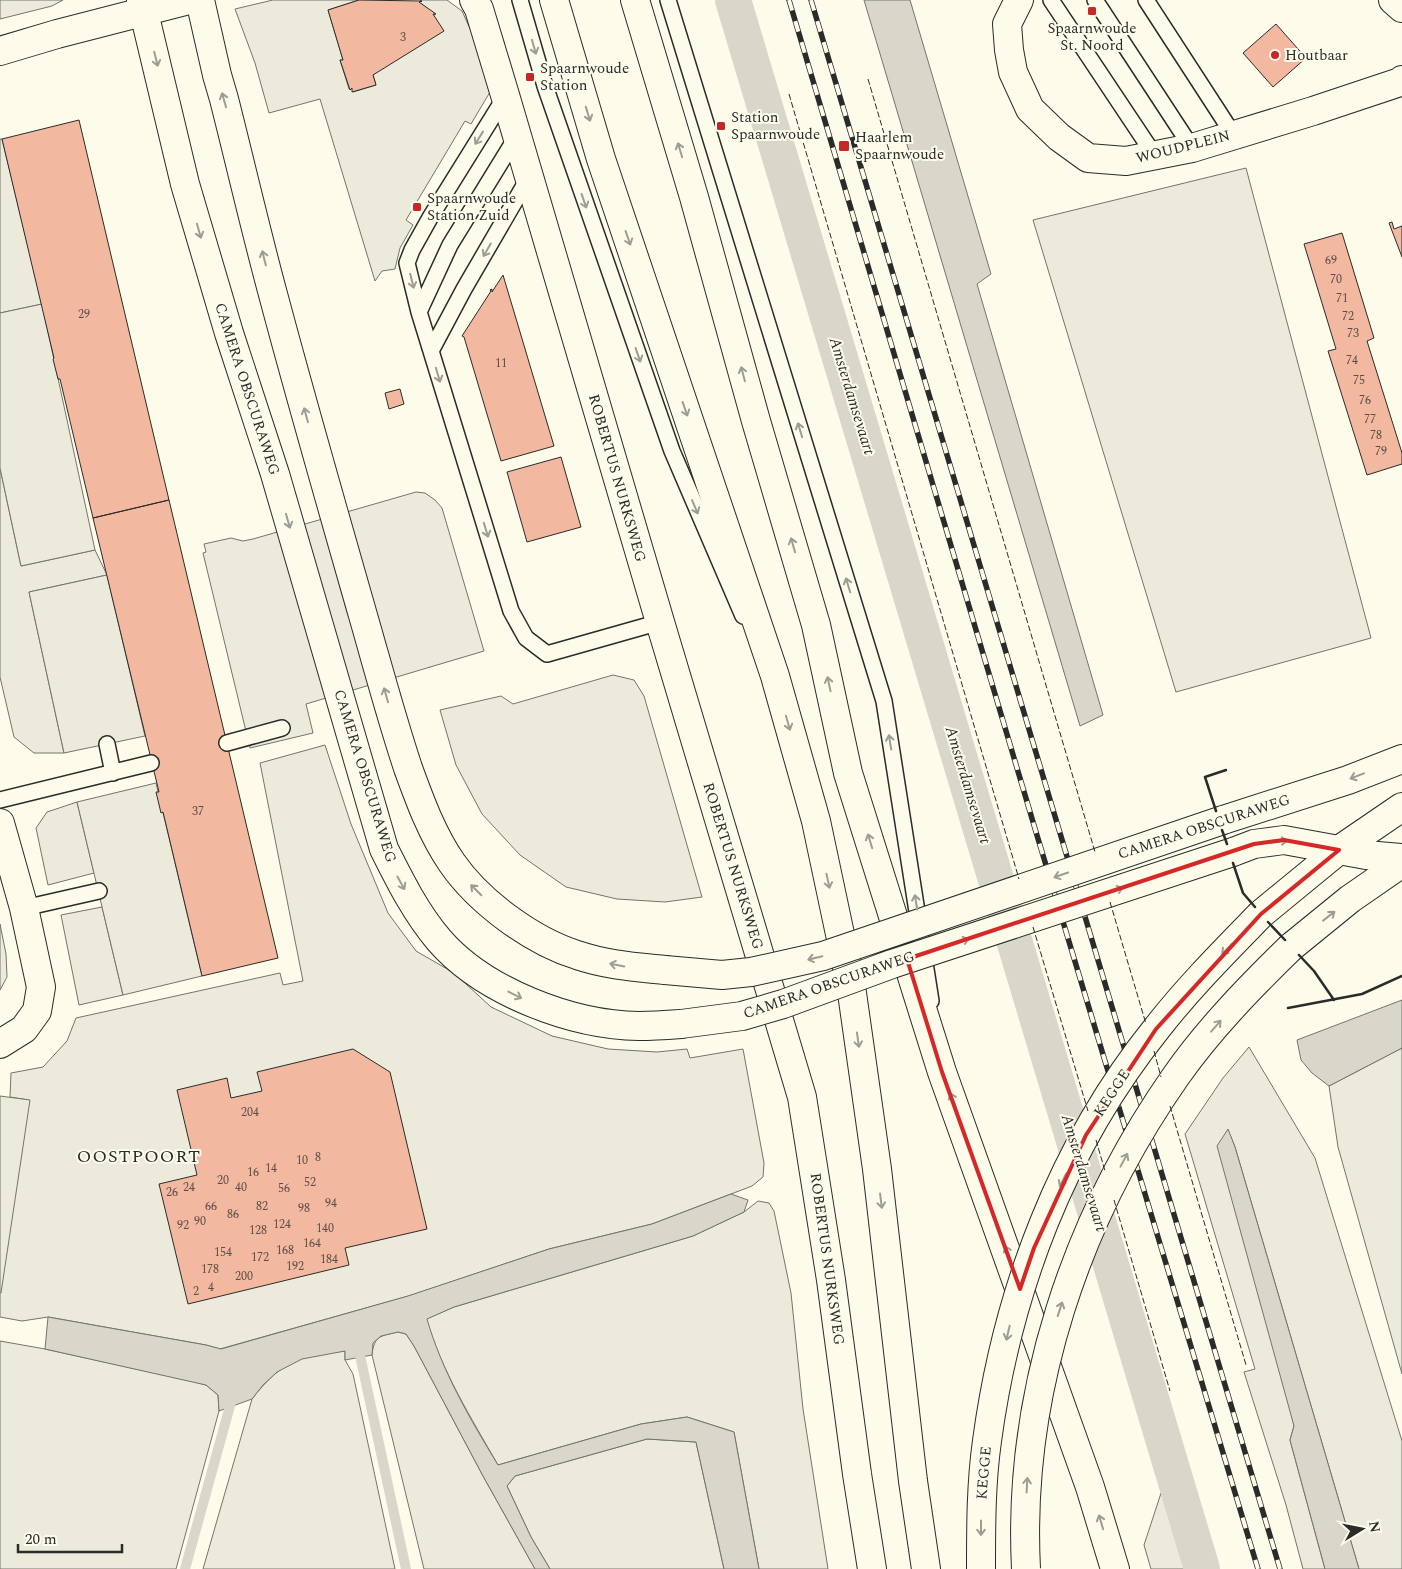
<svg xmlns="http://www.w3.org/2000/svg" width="1402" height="1569" viewBox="0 0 1402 1569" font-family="Spectral,serif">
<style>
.green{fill:#ecebdb;stroke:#74746e}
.parking{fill:#eceadb;stroke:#74746e}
.water{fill:#d8d7c9;stroke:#74746e}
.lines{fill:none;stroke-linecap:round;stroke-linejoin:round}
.stream{stroke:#d8d7c9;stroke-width:10}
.canal{stroke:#d8d7c9;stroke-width:36}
.building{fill:#f2b8a0;stroke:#2b2b2b}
.lane-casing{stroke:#2b2b2b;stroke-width:18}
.street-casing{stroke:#2b2b2b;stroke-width:30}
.secondary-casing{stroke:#2b2b2b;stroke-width:30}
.primary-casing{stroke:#2b2b2b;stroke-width:30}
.lane{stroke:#fdfbea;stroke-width:15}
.street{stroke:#fdfbea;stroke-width:28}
.secondary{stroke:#fdfbea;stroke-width:28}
.primary{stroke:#fdfbea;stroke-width:28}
.rail-casing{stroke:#2b2b2b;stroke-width:5.5}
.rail{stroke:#fdfbea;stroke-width:4;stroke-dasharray:11;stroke-linecap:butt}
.secondary-bridge-casing{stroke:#2b2b2b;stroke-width:30;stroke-linecap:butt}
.primary-bridge-casing{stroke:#2b2b2b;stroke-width:30;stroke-linecap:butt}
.secondary-bridge{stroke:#fdfbea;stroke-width:28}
.primary-bridge{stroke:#fdfbea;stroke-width:28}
.fence{stroke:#2b2b2b;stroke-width:1;stroke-dasharray:6 2.5;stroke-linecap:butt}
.wall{stroke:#2b2b2b;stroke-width:2.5}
.oneway{stroke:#9e9d94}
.marked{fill:none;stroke:#d62828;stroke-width:4;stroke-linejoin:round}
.poi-dot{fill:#c62828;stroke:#fdfbea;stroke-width:2}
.labels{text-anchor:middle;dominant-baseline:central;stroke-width:4;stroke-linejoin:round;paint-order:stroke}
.number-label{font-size:12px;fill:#5d4e48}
.poi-label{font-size:15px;fill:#2b2b2b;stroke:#fdfbea;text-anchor:start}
.street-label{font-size:15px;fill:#2b2b2b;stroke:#fdfbea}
.water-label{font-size:16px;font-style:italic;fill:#2b2b2b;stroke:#fdfbea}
.quarter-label{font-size:18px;letter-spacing:1px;fill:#2b2b2b;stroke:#fdfbea}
</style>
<rect width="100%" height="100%" fill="#fdfbea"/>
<path class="green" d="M0 0H63L52 6 0 19Z
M0 139H2L42 304 0 313Z
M0 468 21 566 95 550 107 575 29 592 64 753H34L14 737 0 677Z
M613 675 634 680 644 696 702 897 665 902 617 899 566 887 520 855 482 814 456 765 440 710 501 696 513 704Z
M325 745 351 824 388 913 416 951 454 973 491 1007 552 1036 608 1049 657 1052 687 1049 690 1058 743 1049 764 1163 763 1177 752 1186 652 1224 549 1249 412 1295 220 1349 206 1345 48 1317 22 1321 0 1317V1293L29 1100 10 1097 11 1073 43 1067 67 1041 76 1018 280 973 283 985 303 981 260 763Z
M77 802 94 873 48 885 36 828 47 812Z
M102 907 123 995 79 1005 61 915Z
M0 924 6 954 7 977 0 990Z
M1249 1047 1315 1158 1402 1441V1569H1359L1235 1147 1228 1130 1294 1426 1290 1440 1325 1569H1303L1286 1505 1244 1372 1255 1369 1185 1134 1223 1078Z
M1402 1048V1374L1338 1147 1329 1086Z
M758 1201 769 1203 774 1211 791 1293 803 1409 828 1569H759L734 1432 687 1417 641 1424 498 1465C471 1418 442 1371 426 1319L454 1307 693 1236 744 1212Z
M398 1332 406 1334 414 1346 483 1476 535 1569H424L372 1355C374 1336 380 1336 398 1332Z
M0 1341 45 1349 191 1381 206 1385 218 1395 219 1411 176 1569H0Z
M345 1351V1360L353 1374 395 1569H203L252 1399C265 1382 281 1365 303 1358 316 1354 331 1353 345 1351Z
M647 1439 696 1442 724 1569H550L531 1537 507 1486 515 1476Z
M1165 1481 1190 1569H1151L1144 1545Z"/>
<path class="parking" d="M273 0H359L328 10 343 60H340L349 89 352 88 353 92 376 85 373 75 433 14 435 15 419 2 422 1 420 0H447L462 11 477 44 490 92 471 124 465 121 406 220 413 225 400 248 395 269 382 271 375 281 320 99 269 113 255 63 235 9Z
M1246 168 1371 638 1176 692 1033 220Z
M42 304 95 550 21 566 0 468V313Z
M416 492 425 493 435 500 442 508 484 651 306 704 313 733 250 748 203 553 206 552 204 544 231 538 243 541 253 539Z
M107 575 145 736 64 753 29 592Z
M156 783 202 976 123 995 77 802Z
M0 1096 30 1100 1 1293H0Z"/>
<path class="water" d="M864 0H910L991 274 977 284 1103 715 1080 726Z
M1402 1000V1048L1329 1086 1312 1073 1301 1060 1297 1040Z
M1228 1129 1235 1147 1359 1569H1325L1290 1440 1294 1426 1217 1146Z
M731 1194 748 1200 744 1212 693 1236 454 1307 427 1319C442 1371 470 1419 498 1465L641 1424 687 1417 734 1432 759 1569H724L696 1442 647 1439 515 1476 507 1486 531 1537 550 1569H535L483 1476 414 1346 406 1334 398 1332 381 1336 373 1343 372 1355 345 1360V1351L302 1359 277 1372 263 1385 252 1399 219 1411 218 1395 206 1385 45 1349 48 1317 206 1345 221 1349 408 1296 549 1249 652 1224Z"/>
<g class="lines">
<path class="stream" d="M358 1346 406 1569
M185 1569 233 1395"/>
<path class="canal" d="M733 0 1202 1569"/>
</g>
<path class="building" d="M359 0 422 1 419 2 436 14H433L444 31 373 75 376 85 352 92V88L350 90 340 60H343L328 10Z
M1276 24 1306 58 1273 87 1243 53Z
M79 120 169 500 93 518 60 379H58L53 359 54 358 2 139Z
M1392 222 1394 229 1402 226V257L1389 223Z
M1342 233 1374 338 1367 341 1402 453V464L1367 475 1328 351 1336 349 1304 244Z
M503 275 554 446 501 461 464 337 462 336 491 291 490 290 492 289V292Z
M400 389 404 404 389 409 385 393Z
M561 457 581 527 527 542 507 472Z
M169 500 278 958 202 976 163 812 161 813 156 792H159L93 518Z
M353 1049 390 1072 427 1229 345 1248 349 1265 188 1304 159 1184 197 1175 177 1090 227 1078 231 1098 262 1091 257 1072Z"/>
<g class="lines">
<defs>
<path id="lane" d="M520 0 545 86 672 451 743 616
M668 0 884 701 931 1001
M1051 0 1155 156
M1095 0 1192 148
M1146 0 1233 134
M505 97 431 216 412 250 407 263 419 312 511 611 526 638 547 654 660 622
M419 312 450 245 517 136
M431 351 464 289 529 177
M227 743 282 728
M107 744 113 773
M0 800 151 763
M24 908 99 891"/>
<path id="street" d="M1019 0 1007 24 1009 50 1013 72 1030 109 1059 137 1088 158 1126 161 1192 148 1313 111 1400 82 1402 80
M1393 0 1402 8"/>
<path id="secondary" d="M141 0 185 184 229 333 275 474 384 849C400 881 416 913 439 940 484 992 572 1025 639 1026 653 1026 667 1025 681 1024
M200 0 217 75 224 99C241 166 256 232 274 298 302 403 332 507 362 612 377 664 391 717 408 768 420 801 432 834 452 863 479 902 532 941 577 955 606 965 636 967 665 970
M474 0 479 9 505 95 660 622 802 1097 831 1280 857 1474 872 1569
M0 51 57 34 189 0
M1223 820 1348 780 1402 759
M0 823 24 908 41 987 37 1011 24 1029 0 1044
M1233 852 1254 844 1284 840 1366 855 1402 858"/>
<path id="primary" d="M554 0 601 159 775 676 816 821 851 986 877 1169 913 1481 926 1569
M635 0 694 197 756 421 816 625 848 773 942 1072 1090 1487 1115 1569
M1261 914 1339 850 1402 807
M1291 947 1350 899 1402 863"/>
</defs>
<use href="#lane" class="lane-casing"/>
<use href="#street" class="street-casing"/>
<use href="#secondary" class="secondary-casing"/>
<use href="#primary" class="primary-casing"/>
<use href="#lane" class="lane"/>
<use href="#street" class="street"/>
<use href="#secondary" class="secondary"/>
<use href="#primary" class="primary"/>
<defs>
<path id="rail" d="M789 0 1036 832 1258 1569
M811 0 1280 1569"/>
</defs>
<use href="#rail" class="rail-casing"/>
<use href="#rail" class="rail"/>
<defs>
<path id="secondary-bridge" d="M665 970 722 975 751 972 823 956 1223 820
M681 1024 742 1016 783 1004 892 964 1233 852"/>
<path id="primary-bridge" d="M981 1569C981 1526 981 1483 987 1441 1007 1292 1062 1146 1157 1028 1189 987 1225 951 1261 914
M1026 1569C1017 1393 1076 1219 1176 1076 1209 1029 1250 987 1291 947"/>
</defs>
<use href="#secondary-bridge" class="secondary-bridge-casing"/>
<use href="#primary-bridge" class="primary-bridge-casing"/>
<use href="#secondary-bridge" class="secondary-bridge"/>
<use href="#primary-bridge" class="primary-bridge"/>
<path class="fence" d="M868 79 1095 852
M789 94 1019 879
M1110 902 1146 1024
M1033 927 1088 1111
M1154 1051 1161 1077
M1170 1106 1246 1365
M1096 1140 1105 1171
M1114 1200 1170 1391"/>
<path class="wall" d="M1216 811 1205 777 1226 770
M1222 830 1227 844
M1233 863 1243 893 1255 907
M1268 922 1285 940
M1299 955 1314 971 1334 1000
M1288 1008 1362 994 1402 976"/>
</g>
<defs><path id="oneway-shaft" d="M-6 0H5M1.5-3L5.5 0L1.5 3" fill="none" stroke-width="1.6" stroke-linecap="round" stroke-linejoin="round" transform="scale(1.25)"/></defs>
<g class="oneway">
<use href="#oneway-shaft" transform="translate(534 47) rotate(74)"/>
<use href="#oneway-shaft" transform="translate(156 59) rotate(76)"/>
<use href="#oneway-shaft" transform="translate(224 100) rotate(-106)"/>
<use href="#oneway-shaft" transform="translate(588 114) rotate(73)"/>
<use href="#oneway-shaft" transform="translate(479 138) rotate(122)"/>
<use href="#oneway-shaft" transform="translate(680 150) rotate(-107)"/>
<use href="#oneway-shaft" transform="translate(584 201) rotate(71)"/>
<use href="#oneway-shaft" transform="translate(199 231) rotate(74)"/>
<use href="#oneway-shaft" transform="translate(628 238) rotate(71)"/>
<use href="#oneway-shaft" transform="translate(487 250) rotate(120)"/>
<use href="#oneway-shaft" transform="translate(264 258) rotate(-104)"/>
<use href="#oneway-shaft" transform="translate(412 281) rotate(76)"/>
<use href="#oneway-shaft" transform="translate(638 355) rotate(71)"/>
<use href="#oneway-shaft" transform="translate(743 374) rotate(-105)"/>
<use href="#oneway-shaft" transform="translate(438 375) rotate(73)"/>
<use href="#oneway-shaft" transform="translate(685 409) rotate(71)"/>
<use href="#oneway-shaft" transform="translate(306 415) rotate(-105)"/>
<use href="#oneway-shaft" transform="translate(800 430) rotate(-107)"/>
<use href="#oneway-shaft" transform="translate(695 507) rotate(67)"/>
<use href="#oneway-shaft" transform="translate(288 521) rotate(74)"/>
<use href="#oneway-shaft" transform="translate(486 530) rotate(73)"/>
<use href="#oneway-shaft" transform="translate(793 545) rotate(-106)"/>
<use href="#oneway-shaft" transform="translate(848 585) rotate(-107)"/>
<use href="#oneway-shaft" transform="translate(829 684) rotate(-102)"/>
<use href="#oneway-shaft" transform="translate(386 695) rotate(-106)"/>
<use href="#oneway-shaft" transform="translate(788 723) rotate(74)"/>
<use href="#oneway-shaft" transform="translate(890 742) rotate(-99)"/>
<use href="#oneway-shaft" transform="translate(1357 776) rotate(159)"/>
<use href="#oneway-shaft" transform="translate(870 841) rotate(-107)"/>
<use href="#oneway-shaft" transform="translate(1280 841) rotate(-1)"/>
<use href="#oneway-shaft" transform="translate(1061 875) rotate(161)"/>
<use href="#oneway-shaft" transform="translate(828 881) rotate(78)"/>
<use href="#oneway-shaft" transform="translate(401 883) rotate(61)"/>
<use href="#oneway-shaft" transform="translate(476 890) rotate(-135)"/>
<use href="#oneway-shaft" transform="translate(1116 890) rotate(-18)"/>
<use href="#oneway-shaft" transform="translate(916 902) rotate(-99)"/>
<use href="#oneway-shaft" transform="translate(1329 916) rotate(-38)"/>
<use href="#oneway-shaft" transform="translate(962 941) rotate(-18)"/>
<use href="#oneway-shaft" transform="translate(1227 949) rotate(134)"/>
<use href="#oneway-shaft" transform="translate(815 958) rotate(167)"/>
<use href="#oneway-shaft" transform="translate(617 965) rotate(-169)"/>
<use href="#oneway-shaft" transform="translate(515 995) rotate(27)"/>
<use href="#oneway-shaft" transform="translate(1216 1026) rotate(-49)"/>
<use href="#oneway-shaft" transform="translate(858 1040) rotate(82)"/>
<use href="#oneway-shaft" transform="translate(953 1100) rotate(-110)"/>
<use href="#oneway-shaft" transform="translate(1124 1160) rotate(-62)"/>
<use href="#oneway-shaft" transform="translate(1063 1180) rotate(117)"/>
<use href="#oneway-shaft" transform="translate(881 1201) rotate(83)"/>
<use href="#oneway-shaft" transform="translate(1008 1253) rotate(-109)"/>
<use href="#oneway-shaft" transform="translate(1060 1309) rotate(-72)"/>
<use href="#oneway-shaft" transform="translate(1008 1333) rotate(103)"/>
<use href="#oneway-shaft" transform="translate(1027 1485) rotate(-87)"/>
<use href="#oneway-shaft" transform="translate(1101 1522) rotate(-107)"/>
<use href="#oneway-shaft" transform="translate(981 1528) rotate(90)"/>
</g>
<path class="marked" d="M1284 840 1339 850 1261 914 1156 1029 1086 1135 1034 1248 1020 1289 942 1072 907 959 1254 844Z"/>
<g class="poi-dot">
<rect x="1087" y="6" width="10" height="10" rx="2.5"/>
<circle cx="1275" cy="55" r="5"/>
<rect x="525" y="72" width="10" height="10" rx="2.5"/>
<rect x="716" y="121" width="10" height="10" rx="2.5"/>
<rect x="838" y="140" width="12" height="12" rx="2.5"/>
<rect x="412" y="202" width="10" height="10" rx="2.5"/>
</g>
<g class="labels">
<g class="number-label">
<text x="403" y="37">3</text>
<text x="1331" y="260">69</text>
<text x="1336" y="279">70</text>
<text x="1342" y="298">71</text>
<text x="84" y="314">29</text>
<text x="1348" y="316">72</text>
<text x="1353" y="333">73</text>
<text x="1352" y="360">74</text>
<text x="501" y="363">11</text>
<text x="1359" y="380">75</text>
<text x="1365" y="400">76</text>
<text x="1370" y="419">77</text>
<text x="1376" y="435">78</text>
<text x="1381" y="451">79</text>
<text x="198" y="811">37</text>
<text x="250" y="1112">204</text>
<text x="318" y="1157">8</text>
<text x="302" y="1160">10</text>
<text x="271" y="1168">14</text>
<text x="253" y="1172">16</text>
<text x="223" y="1180">20</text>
<text x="310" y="1182">52</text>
<text x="189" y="1187">24</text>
<text x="241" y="1187">40</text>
<text x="284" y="1188">56</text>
<text x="172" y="1192">26</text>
<text x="331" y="1203">94</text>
<text x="211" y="1206">66</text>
<text x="262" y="1206">82</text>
<text x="304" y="1208">98</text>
<text x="233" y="1214">86</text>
<text x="200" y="1221">90</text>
<text x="282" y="1224">124</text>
<text x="183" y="1225">92</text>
<text x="325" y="1228">140</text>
<text x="258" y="1230">128</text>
<text x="312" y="1243">164</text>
<text x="285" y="1250">168</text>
<text x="223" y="1252">154</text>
<text x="260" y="1257">172</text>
<text x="329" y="1259">184</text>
<text x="295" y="1266">192</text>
<text x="210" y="1269">178</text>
<text x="244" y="1276">200</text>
<text x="211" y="1287">4</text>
<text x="196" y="1291">2</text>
</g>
<g class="poi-label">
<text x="1092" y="28" text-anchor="middle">Spaarnwoude<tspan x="1092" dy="17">St. Noord</tspan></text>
<text x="1285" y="55">Houtbaar</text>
<text x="540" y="68">Spaarnwoude<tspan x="540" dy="17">Station</tspan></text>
<text x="731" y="117">Station<tspan x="731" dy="17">Spaarnwoude</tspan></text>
<text x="855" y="137">Haarlem<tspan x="855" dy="17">Spaarnwoude</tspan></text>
<text x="427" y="198">Spaarnwoude<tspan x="427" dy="17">Station Zuid</tspan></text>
</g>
<g class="street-label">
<text transform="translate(1183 147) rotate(-14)">WOUDPLEIN</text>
<text transform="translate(247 389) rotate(72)">CAMERA OBSCURAWEG</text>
<text transform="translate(617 478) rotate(74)">ROBERTUS NURKSWEG</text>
<text transform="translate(365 776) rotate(73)">CAMERA OBSCURAWEG</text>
<text transform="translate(1204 827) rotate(-18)">CAMERA OBSCURAWEG</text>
<text transform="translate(733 866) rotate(73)">ROBERTUS NURKSWEG</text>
<text transform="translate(829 985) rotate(-19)">CAMERA OBSCURAWEG</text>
<text transform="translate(1112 1093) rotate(-57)">KEGGE</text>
<text transform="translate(827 1259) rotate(82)">ROBERTUS NURKSWEG</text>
<text transform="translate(984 1473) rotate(-85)">KEGGE</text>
</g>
<g class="water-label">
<text transform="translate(852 396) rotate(73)">Amsterdamsevaart</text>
<text transform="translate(968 785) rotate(73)">Amsterdamsevaart</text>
<text transform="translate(1084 1173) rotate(73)">Amsterdamsevaart</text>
</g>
<g class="quarter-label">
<text x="139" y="1156">OOSTPOORT</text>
</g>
</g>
<g transform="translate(1362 1529) rotate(80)" stroke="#fdfbea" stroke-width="4" paint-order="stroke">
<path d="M0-4L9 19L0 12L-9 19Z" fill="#2b2b2b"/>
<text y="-8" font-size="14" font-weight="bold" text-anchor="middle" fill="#2b2b2b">N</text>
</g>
<path d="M18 1544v8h104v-8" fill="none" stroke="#2b2b2b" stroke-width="2.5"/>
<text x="25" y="1544" font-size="15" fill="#2b2b2b" stroke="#fdfbea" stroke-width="4" paint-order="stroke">20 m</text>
</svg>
